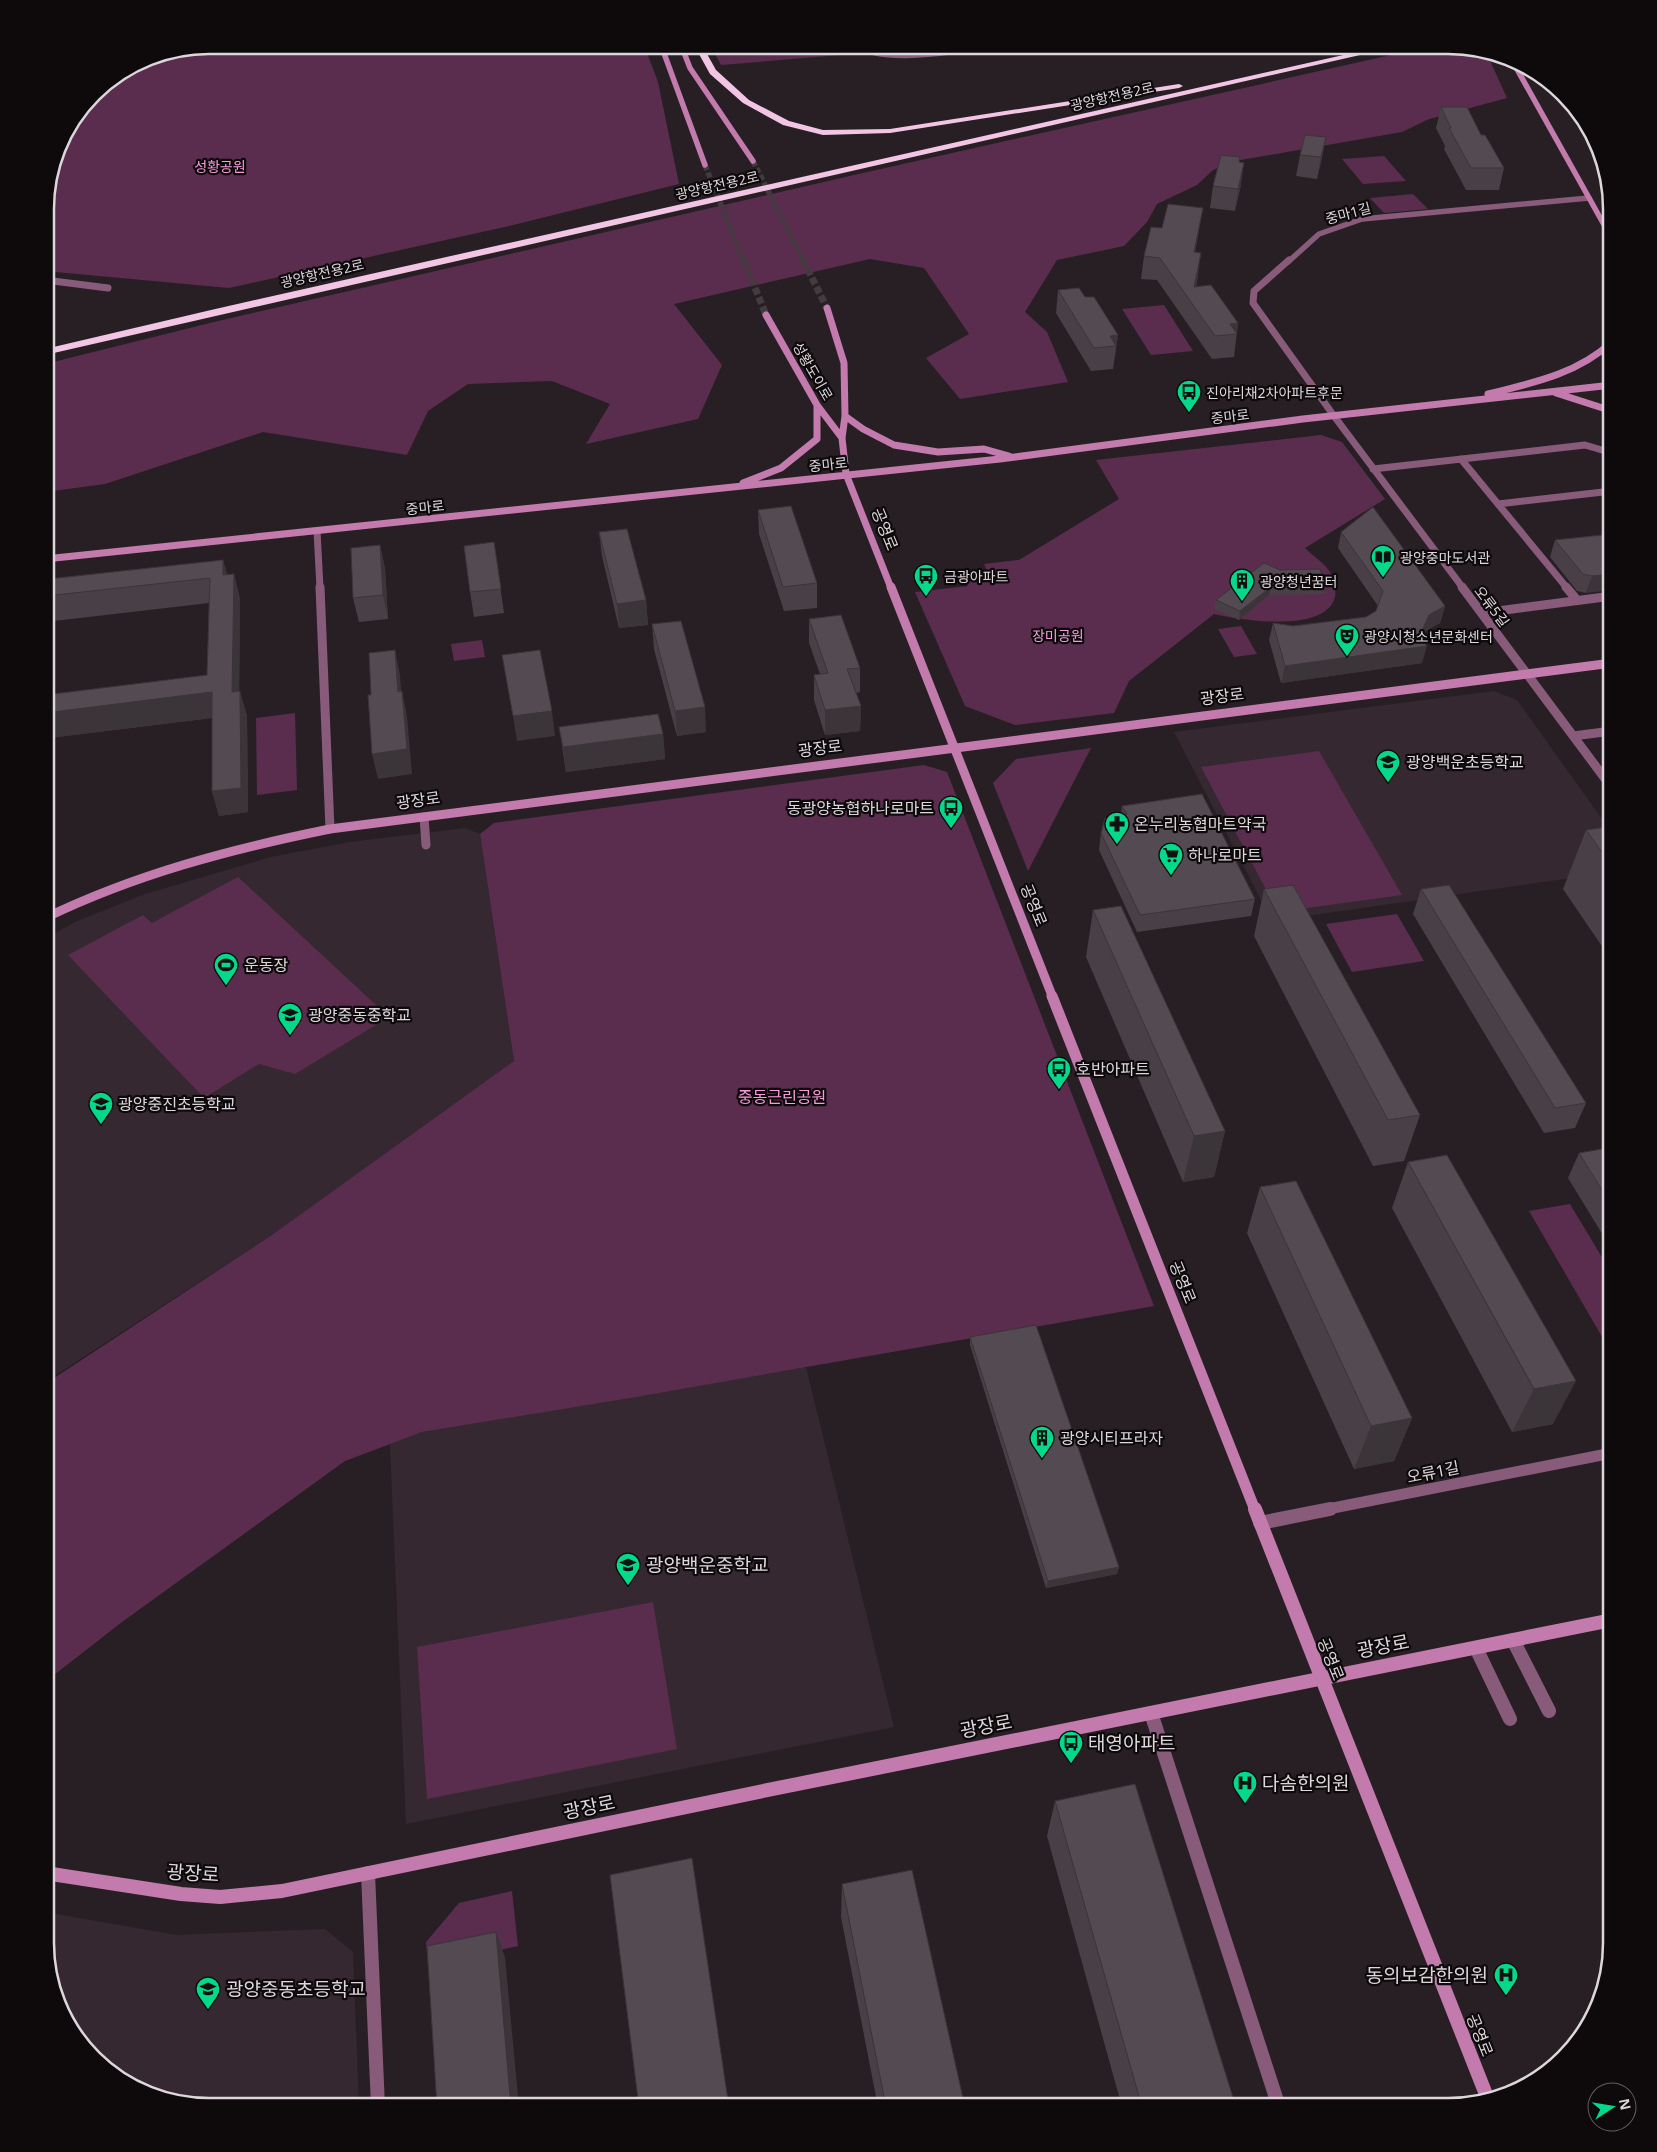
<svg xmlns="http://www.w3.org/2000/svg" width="1657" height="2152" viewBox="0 0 1657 2152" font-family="'Noto Sans','Noto Sans KR',sans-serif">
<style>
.built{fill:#352831}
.green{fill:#5a2d4e}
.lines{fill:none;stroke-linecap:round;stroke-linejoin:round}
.secondary-tunnel-far1{stroke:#433b40;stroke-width:5.5;stroke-dasharray:5.5 2.5;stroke-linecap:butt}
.secondary-tunnel{stroke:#433b40;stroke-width:7;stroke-dasharray:7 3;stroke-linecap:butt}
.street-far4{stroke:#885b7a;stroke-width:5.5}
.street-far3{stroke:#885b7a;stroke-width:7}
.street-far2{stroke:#885b7a;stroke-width:9}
.street-far1{stroke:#885b7a;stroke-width:11}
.street{stroke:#885b7a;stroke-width:14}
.secondary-far4{stroke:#c37aad;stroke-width:5.5}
.secondary-far3{stroke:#c37aad;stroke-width:7}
.secondary-far2{stroke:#c37aad;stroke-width:9}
.secondary-far1{stroke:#c37aad;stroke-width:11}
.secondary{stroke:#c37aad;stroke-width:14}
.highway{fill:#f3c5e4;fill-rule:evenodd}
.wall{fill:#484046}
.shaded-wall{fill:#3b3439}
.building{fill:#544a51;stroke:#3b3439}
.labels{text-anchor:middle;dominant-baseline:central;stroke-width:4.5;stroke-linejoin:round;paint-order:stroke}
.far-street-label{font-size:14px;fill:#ddd7db;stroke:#0e0a0c}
.far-park-label{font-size:14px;fill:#f79bdc;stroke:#0e0a0c}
.far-poi-label{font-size:14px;fill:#ddd7db;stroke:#0e0a0c;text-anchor:start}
.street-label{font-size:16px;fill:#ddd7db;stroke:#0e0a0c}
.poi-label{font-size:16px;fill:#ddd7db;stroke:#0e0a0c;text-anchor:start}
.park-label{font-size:16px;fill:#f79bdc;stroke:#0e0a0c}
.near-poi-label{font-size:19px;fill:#ddd7db;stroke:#0e0a0c;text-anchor:start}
.near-street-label{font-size:19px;fill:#ddd7db;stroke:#0e0a0c}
.rim{fill:none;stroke:#ddd7db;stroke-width:2.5}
</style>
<rect width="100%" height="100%" fill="#281f25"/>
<path class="built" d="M1494 691 1517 700 1612 833V872L1272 921 1174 732Z
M465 828 480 834 514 1061 269 1237 45 1382V939L75 922 145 894 271 857 350 842Z
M806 1367 894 1727 406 1824 390 1444 422 1432Z
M45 1912 176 1935 325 1929 353 1952 359 2107H208L127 2085 72 2034 51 1986 45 1943Z"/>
<path class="green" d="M209 45H644L658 82 679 184 509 226 229 288 45 271V198L62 137 101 86 146 57Z
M710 45H847L852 54 721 65Z
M1436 45H1459L1487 54 1507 98 1429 119 1402 132 1235 161 1213 170 1197 185 1157 204 1147 222 1124 246 1057 260 1025 312 1047 332 1068 382 960 399 926 358 969 334 924 268 870 259 674 304 722 365 698 419 586 444 610 404 552 381 468 384 428 411 407 455 263 432 105 484 45 492V364L214 322 854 175Z
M1384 156 1406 181 1363 184 1342 159Z
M1413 194 1428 209 1384 213 1370 198Z
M1164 305 1193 351 1151 355 1122 309Z
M1321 435 1342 442 1385 499 1305 548C1313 556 1326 564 1332 575 1335 580 1336 591 1335 597 1325 634 1241 620 1214 614L1129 681 1114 713 1015 725 965 706 915 592 968 586 962 573 987 571 984 564 1019 560 1119 499 1096 460Z
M1241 626 1257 654 1234 657 1218 629Z
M482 640 485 657 454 661 451 644Z
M295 713 297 790 257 795 256 718Z
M1091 748 1028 871 993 783 1016 759Z
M1319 751 1402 895 1278 912 1201 767Z
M924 765 947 772 1154 1306 636 1397 422 1432 345 1461 122 1622 45 1682V1384L269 1237 514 1061 480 834 494 823Z
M238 877 389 1017 295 1074 259 1064 204 1098 68 955 143 915 152 923Z
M1397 914 1424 961 1352 972 1326 924Z
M1570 1204 1612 1274V1354L1529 1211Z
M653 1602 677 1749 427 1799 417 1647Z
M512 1891 518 1946 428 1967 426 1942 459 1903Z"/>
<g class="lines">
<path class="secondary-tunnel-far1" d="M753 161 804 262
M705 165 744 262"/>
<path class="secondary-tunnel" d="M744 260 766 315
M803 260 827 308"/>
<path class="street-far4" d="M854 45C886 65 951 51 988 47
M1288 262 1319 234 1362 219 1589 198"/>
<path class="street-far3" d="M1289 260 1254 291 1253 303 1334 416 1463 588
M45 280 108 288
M1461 459 1567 588
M1373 469 1585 445 1612 453
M1498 504 1612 491
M317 531 320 588"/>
<path class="street-far2" d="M320 587 330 829
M1462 587 1612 788
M1566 587 1577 600
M1482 613 1612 596
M1573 736 1612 731
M424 817 426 845"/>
<path class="street-far1" d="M1323 1510 1612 1453"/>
<path class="street" d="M1260 1523 1330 1509
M1513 1640 1549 1711
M1476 1648 1510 1719
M1151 1713 1279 2107
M368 1873 378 2107"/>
<path class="secondary-far4" d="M661 45 705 165
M681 45 690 68 753 161
M1513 62 1612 239"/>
<path class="secondary-far3" d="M827 308 844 363 845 416 842 438 846 474 891 588
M766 315 817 405 842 438
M1556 393 1612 411
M1488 394C1533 383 1577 374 1612 342
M845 416 863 429 894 445 938 452 984 449 1009 456
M743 483 781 468 817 439V405
M45 559 1000 459 1303 419 1612 385"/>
<path class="secondary-far2" d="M891 587 1053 998
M45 918C136 874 231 849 330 829L1612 663"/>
<path class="secondary-far1" d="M1052 996 1255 1510"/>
<path class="secondary" d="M1255 1509 1489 2102
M45 1873 181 1894 220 1897 282 1891 763 1791 1612 1620"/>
<path class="highway" d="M694 45H702L716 70 749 100 789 121 823 130 890 129 1179 84 1183 86 1179 88 890 133 823 135 783 125 743 103 710 74Z
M1388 45H1404L45 355V349L211 310Z"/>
</g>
<path class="wall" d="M1441 107 1481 135 1504 168 1499 190H1466L1444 149 1445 146 1436 128Z
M1326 137 1317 179 1296 176 1300 155Z
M1239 162 1241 185 1235 211 1210 208 1213 186Z
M1162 228 1199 230 1195 252 1198 276 1196 287 1238 323 1234 357 1212 359 1157 280 1141 279 1144 256Z
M1058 290 1085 297 1118 335 1113 369 1091 371 1056 313Z
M758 510 817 583V608L784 611 759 534Z
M599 532 646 600 648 625 619 628 602 556Z
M1341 532 1445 606 1440 623 1424 632 1422 638V663L1281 683 1269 640 1273 623 1293 626 1366 617 1376 611 1378 606 1338 548Z
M1612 534 1586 593 1577 591 1550 557 1555 540Z
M494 542 504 613 474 617 470 592Z
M380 545 385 569 388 619 359 622 353 598Z
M223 560 227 575 234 574 240 599 239 691 247 716 248 812 219 816 212 791V718L49 738 207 675 209 603 54 621 46 596Z
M1280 570 1326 585 1324 594 1269 595 1239 620 1214 609 1216 600Z
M809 619 860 668V692L856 693 861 706 860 731 825 735 814 700V675L820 674 809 643Z
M652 624 706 732 677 736 654 649Z
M559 727 663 734 665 759 566 772Z
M1122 806 1255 899 1251 916 1137 932 1099 850 1101 833 1121 815Z
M1612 826V961L1563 889 1586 830Z
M1264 889 1420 1115 1404 1161 1373 1166 1254 936Z
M1421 889 1586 1103 1575 1128 1544 1133 1413 914Z
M1093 910 1225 1131 1214 1177 1183 1182 1086 957Z
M1579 1153 1612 1154V1250L1568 1178Z
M1408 1162 1553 1424 1512 1432 1392 1208Z
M1260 1187 1412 1418 1394 1461 1354 1469 1247 1233Z
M970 1337 1119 1567 1117 1574 1046 1588 970 1345Z
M1055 1801 1236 2107H1122L1047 1836Z
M842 1884 965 2107H878L841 1917Z"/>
<path class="shaded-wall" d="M1326 137 1322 159 1317 179 1321 157Z
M1244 163 1241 185 1235 211 1238 189Z
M1203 208 1199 230 1191 275 1194 252Z
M1201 253 1198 276 1192 303 1194 287Z
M1238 323 1237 334 1230 324Z
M1118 335 1115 358 1116 346 1110 336Z
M380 545 385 569 388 619 383 595Z
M223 560 230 584 223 575Z
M234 574 240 599 239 717 232 692Z
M1612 574V590L1586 593 1592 576Z
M1271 587 1269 595 1239 620 1240 611Z
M646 600 648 625 619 628 617 604Z
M1445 606 1440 623 1424 632 1417 647 1427 646 1422 663 1281 683 1285 666 1420 635 1429 615Z
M395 650 400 675 403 717 398 692Z
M240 691 247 716 248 812 219 816 212 791Z
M402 691 407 716 412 774 378 779 372 754Z
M212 692 220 717 49 738 45 729V713Z
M861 706 860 731 825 735V710Z
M705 707 706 732 677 736 675 711Z
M552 711 555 736 517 741 513 716Z
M663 734 665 759 566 772 563 747Z
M1225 1131 1214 1177 1183 1182 1194 1136Z
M1576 1381 1553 1424 1512 1432 1534 1389Z
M1412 1418 1394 1461 1354 1469 1371 1426Z
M1119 1567 1117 1574 1046 1588 1048 1581Z
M496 1932 505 1957 519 2107H511Z"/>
<path class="building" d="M1441 107H1467L1481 135H1485L1504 168H1471L1449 128H1451Z
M1305 135 1326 137 1321 157 1300 155Z
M1221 155 1240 157 1239 162 1244 163 1238 189 1213 186Z
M1168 204 1203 208 1194 252 1201 253 1194 287 1211 285 1238 323 1230 324 1237 334 1215 336 1160 258 1144 256 1151 227 1162 228Z
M1079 288 1085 297H1094L1118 335 1110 336 1116 346 1094 348 1058 290Z
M791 506 817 583 783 587 758 510Z
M1373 507 1445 606 1429 615 1420 635 1427 646 1285 666 1273 623 1293 626 1366 617 1376 611 1383 591 1341 532Z
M627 529 646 600 617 604 599 532Z
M1612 534V574L1592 576 1583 574 1555 540Z
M494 542 501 589 470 592 464 546Z
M380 545 383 595 353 598 351 548Z
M223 560V575L234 574 232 692 240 691 241 788 212 791V692L45 713V695L207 675 210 578 46 596 48 579Z
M1264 563 1280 570 1320 569 1326 585 1271 587 1240 611 1216 600Z
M841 615 860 668 847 669 861 706 825 710 814 675 828 673 809 619Z
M681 621 705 707 675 711 652 624Z
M395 650 398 692 402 691 407 749 372 754 368 695H371L369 653Z
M540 650 552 711 513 716 502 655Z
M658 714 663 734 563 747 559 727Z
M1202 794 1255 899 1140 915 1101 833 1105 818 1127 814 1122 806Z
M1612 826V866L1586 830Z
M1293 885 1420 1115 1388 1120 1264 889Z
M1449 885 1586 1103 1555 1108 1421 889Z
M1121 906 1225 1131 1194 1136 1093 910Z
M1608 1148 1612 1154V1206L1579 1153Z
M1447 1155 1576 1381 1534 1389 1408 1162Z
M1296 1181 1412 1418 1371 1426 1260 1187Z
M1036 1325 1119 1567 1048 1581 970 1337Z
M1135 1784 1236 2107H1142L1055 1801Z
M692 1858 729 2107H639L610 1875Z
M912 1870 965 2107H886L842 1884Z
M496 1932 511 2107H437L427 1946Z"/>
<defs>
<symbol id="bus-pin" viewBox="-11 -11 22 30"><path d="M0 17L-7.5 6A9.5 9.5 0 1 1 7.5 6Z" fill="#03d98b" stroke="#0e0a0c"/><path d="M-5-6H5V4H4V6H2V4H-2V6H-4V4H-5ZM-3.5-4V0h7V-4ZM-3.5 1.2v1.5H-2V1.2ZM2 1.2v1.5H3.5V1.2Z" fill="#111"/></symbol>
<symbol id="library-pin" viewBox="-11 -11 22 30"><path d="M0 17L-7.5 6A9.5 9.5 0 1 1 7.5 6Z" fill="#03d98b" stroke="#0e0a0c"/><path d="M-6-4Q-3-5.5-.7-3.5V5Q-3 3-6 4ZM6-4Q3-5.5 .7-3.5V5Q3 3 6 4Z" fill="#111"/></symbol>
<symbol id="building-pin" viewBox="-11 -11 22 30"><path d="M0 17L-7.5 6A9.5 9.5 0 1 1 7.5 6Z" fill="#03d98b" stroke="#0e0a0c"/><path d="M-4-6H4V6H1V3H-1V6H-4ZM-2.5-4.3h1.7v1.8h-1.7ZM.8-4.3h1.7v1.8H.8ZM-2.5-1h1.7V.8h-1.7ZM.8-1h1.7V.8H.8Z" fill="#111"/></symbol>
<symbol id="theatre-pin" viewBox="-11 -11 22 30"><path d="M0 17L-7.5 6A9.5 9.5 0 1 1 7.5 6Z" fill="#03d98b" stroke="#0e0a0c"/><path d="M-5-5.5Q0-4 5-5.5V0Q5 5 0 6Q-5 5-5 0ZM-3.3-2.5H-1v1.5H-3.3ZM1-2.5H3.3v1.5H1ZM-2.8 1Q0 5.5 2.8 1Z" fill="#111"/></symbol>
<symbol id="school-pin" viewBox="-11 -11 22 30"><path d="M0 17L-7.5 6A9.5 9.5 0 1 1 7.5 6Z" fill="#03d98b" stroke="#0e0a0c"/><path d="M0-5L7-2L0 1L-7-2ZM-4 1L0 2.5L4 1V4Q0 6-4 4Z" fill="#111"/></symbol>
<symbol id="pharmacy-pin" viewBox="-11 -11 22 30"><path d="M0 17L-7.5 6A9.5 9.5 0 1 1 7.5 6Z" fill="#03d98b" stroke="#0e0a0c"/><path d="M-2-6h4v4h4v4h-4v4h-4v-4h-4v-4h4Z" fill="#111"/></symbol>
<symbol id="supermarket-pin" viewBox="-11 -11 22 30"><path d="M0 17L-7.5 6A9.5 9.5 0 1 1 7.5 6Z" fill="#03d98b" stroke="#0e0a0c"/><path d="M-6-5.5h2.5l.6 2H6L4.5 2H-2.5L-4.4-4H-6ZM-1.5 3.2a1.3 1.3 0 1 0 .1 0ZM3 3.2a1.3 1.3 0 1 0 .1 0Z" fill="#111"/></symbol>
<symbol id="stadium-pin" viewBox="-11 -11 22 30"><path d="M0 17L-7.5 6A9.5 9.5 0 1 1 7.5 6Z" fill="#03d98b" stroke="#0e0a0c"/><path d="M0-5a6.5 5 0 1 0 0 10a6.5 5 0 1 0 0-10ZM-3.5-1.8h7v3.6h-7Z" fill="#111"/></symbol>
<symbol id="hospital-pin" viewBox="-11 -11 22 30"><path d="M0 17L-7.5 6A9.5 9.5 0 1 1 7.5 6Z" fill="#03d98b" stroke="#0e0a0c"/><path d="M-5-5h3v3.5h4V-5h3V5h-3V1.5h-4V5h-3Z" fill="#111"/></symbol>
</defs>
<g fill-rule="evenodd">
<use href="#bus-pin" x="1175" y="378" width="28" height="38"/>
<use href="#library-pin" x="1369" y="543" width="28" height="38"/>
<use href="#bus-pin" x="912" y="562" width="28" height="38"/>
<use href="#building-pin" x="1228" y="567" width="28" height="38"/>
<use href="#theatre-pin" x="1333" y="622" width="28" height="38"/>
<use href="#school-pin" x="1374" y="748" width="28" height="38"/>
<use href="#bus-pin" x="937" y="794" width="28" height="38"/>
<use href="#pharmacy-pin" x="1103" y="810" width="28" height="38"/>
<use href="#supermarket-pin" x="1157" y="841" width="28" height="38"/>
<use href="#stadium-pin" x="212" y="951" width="28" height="38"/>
<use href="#school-pin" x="276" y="1001" width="28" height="38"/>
<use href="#bus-pin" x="1045" y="1055" width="28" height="38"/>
<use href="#school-pin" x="87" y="1090" width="28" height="38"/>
<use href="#building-pin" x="1028" y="1424" width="28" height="38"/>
<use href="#school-pin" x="614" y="1551" width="28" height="38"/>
<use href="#bus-pin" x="1057" y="1729" width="28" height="38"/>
<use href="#hospital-pin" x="1231" y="1769" width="28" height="38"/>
<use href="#hospital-pin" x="1492" y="1961" width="28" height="38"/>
<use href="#school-pin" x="194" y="1975" width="28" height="38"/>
</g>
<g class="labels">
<g class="far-street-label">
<text transform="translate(1112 96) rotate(-13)">광양항전용2로</text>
<text transform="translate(717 185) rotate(-13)">광양항전용2로</text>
<text transform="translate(1348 213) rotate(-15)">중마1길</text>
<text transform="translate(322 273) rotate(-13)">광양항전용2로</text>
<text transform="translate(813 371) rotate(60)">성황도이로</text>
<text transform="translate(1230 416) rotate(-7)">중마로</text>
<text transform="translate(828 464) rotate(-6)">중마로</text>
<text transform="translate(425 507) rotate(-6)">중마로</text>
<text transform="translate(1492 606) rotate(53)">오류5길</text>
</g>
<g class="far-park-label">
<text x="220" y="166">성황공원</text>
<text x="1058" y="635">장미공원</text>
</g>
<g class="far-poi-label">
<text x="1206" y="392">진아리채2차아파트후문</text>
<text x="1400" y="557">광양중마도서관</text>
<text x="944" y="576">금광아파트</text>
<text x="1260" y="581">광양청년꿈터</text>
<text x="1364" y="636">광양시청소년문화센터</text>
</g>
<g class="street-label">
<text transform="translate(885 529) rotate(68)">공영로</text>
<text transform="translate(1222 696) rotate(-7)">광장로</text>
<text transform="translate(820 748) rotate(-7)">광장로</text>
<text transform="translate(418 800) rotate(-8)">광장로</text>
<text transform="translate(1034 905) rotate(68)">공영로</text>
<text transform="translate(1183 1282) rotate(68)">공영로</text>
<text transform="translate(1433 1472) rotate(-11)">오류1길</text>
<text transform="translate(1331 1659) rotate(68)">공영로</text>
<text transform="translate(1480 2035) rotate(68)">공영로</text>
</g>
<g class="poi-label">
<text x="1406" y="762">광양백운초등학교</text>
<text x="934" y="808" text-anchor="end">동광양농협하나로마트</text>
<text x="1134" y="824">온누리농협마트약국</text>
<text x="1188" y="855">하나로마트</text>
<text x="244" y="965">운동장</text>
<text x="308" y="1015">광양중동중학교</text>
<text x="1076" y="1069">호반아파트</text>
<text x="118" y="1104">광양중진초등학교</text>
<text x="1060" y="1438">광양시티프라자</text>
</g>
<g class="park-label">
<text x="782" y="1097">중동근린공원</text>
</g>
<g class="near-poi-label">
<text x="646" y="1565">광양백운중학교</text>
<text x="1088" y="1743">태영아파트</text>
<text x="1262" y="1783">다솜한의원</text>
<text x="1488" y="1975" text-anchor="end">동의보감한의원</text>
<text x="226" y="1989">광양중동초등학교</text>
</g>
<g class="near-street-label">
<text transform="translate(1383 1646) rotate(-11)">광장로</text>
<text transform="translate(986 1726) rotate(-11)">광장로</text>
<text transform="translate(589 1807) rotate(-12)">광장로</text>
<text transform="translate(193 1873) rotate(4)">광장로</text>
</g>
</g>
<path d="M0 0H1657V2152H0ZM209 54H1448A155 155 0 0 1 1603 209V1943A155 155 0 0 1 1448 2098H209A155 155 0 0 1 54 1943V209A155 155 0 0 1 209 54Z" fill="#0e0a0c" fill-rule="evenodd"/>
<path class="rim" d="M209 54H1448A155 155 0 0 1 1603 209V1943A155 155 0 0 1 1448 2098H209A155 155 0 0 1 54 1943V209A155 155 0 0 1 209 54Z"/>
<g transform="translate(1612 2107) rotate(78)"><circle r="24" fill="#0e0a0c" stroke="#615c5f"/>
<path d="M0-4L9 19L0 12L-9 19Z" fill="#03d98b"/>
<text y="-8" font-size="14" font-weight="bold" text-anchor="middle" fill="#ddd7db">N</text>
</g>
</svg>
